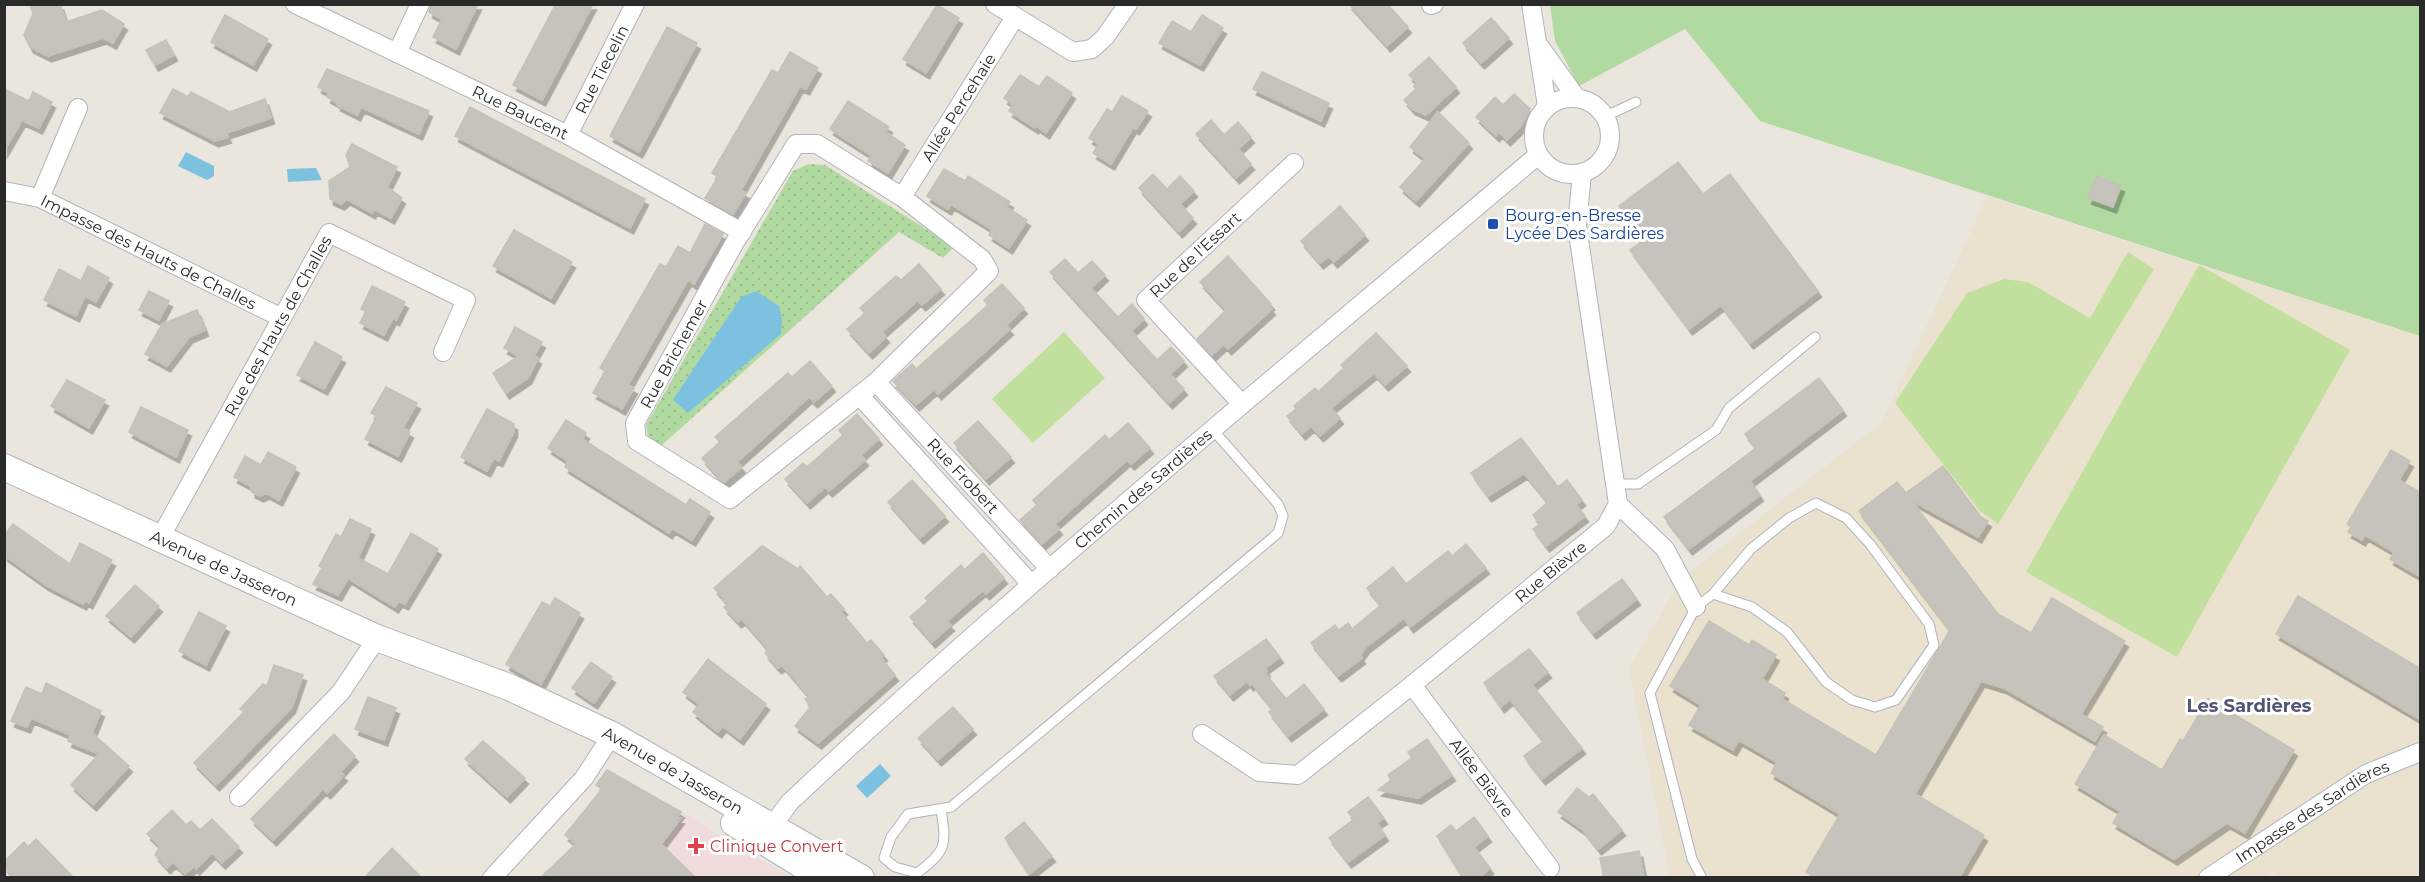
<svg xmlns="http://www.w3.org/2000/svg" width="2425" height="882" viewBox="0 0 2425 882" font-family="Montserrat,sans-serif">
<style>
.education{fill:#eae2cf}
.medical{fill:#f0dcdc}
.grass{fill:#b1daa0}
.park{fill:url(#park-dots)}
.pitch{fill:#c1e09d}
.water{fill:#7dc1e0}
.building{fill:#c6c3bc;stroke:#c5c1b7;stroke-width:1.5;filter:url(#shadow)}
.lines{fill:none;stroke-linecap:round;stroke-linejoin:round}
.lane-casing{stroke:#b1b3bc;stroke-width:11}
.street-casing{stroke:#b1b3bc;stroke-width:20}
.secondary-casing{stroke:#b1b3bc;stroke-width:28}
.lane{stroke:#fff;stroke-width:9}
.street{stroke:#fff;stroke-width:18}
.secondary{stroke:#fff;stroke-width:26}
.transit-dot{fill:#1a4fb4;stroke:#fff;stroke-width:2}
.health-dot{fill:#e0444e;stroke:#fff;stroke-width:2}
.labels{text-anchor:middle;dominant-baseline:central;stroke-width:6;stroke-linejoin:round;paint-order:stroke}
.street-label{font-size:16px;fill:#2a2a2a;stroke:#fff}
.transit-label{font-size:16px;fill:#164399;stroke:#fff;text-anchor:start}
.health-label{font-size:16px;fill:#be3a42;stroke:#fff;text-anchor:start}
.neighbourhood-label{font-size:18px;font-weight:bold;fill:#505575;stroke:#fff}
</style>
<defs>
<pattern id="park-dots" width="8" height="8" patternUnits="userSpaceOnUse" patternTransform="scale(1.5)"><rect width="8" height="8" fill="#b1daa0"/><path d="M2 2h.1M6 6h.1" fill="none" stroke="#98bb8a" stroke-width="1.8" stroke-linecap="round"/></pattern>
<filter id="shadow"><feDropShadow dx="3.5" dy="6" stdDeviation="0" flood-color="#0004"/></filter>
</defs>
<rect width="100%" height="100%" fill="#eae5dd"/>
<path class="education" d="M1987 197 2420 336V877H2279L2275 870 2263 878 1670 877 1629 669 1681 579 1881 423Z"/>
<path class="medical" d="M681 812 790 877 629 878Z"/>
<path class="grass" d="M1550 5H2420V336L1760 121 1685 29 1579 86 1555 41Z"/>
<path class="park" d="M808 164 825 165 954 247 943 258 899 232 662 445 648 436 646 425 793 171Z"/>
<path class="pitch" d="M2128 252 2154 269 1998 524 1980 511 1895 403 1967 293 2004 279 2028 282 2090 318Z
M2199 265 2350 350 2177 657 2026 572Z
M1064 332 1105 378 1033 443 992 399Z"/>
<path class="water" d="M186 152 214 166V176L207 180 178 166Z
M316 168 322 180 288 182 287 169Z
M756 291 779 306 782 319 781 334 688 413 673 400 741 297Z
M880 764 891 776 867 798 856 786Z"/>
<path class="building" d="M30 4H60L66 22 102 10 124 24 113 43 103 38 48 56 30 47 24 35 33 14Z
M431 4H478L456 49 433 37 442 19 429 12Z
M556 4H593L542 100 513 85Z
M1349 4H1387L1408 27 1387 46Z
M937 5 959 18 926 73 903 59Z
M225 15 268 39 253 65 211 42Z
M1202 15 1223 28 1200 65 1159 43 1172 21 1191 32Z
M1491 18 1509 38 1481 63 1463 43Z
M667 27 697 43 639 152 610 136Z
M166 40 174 55 155 65 146 50Z
M790 52 818 68 806 89 800 86 741 190 746 193 733 214 705 198 718 177 712 173 772 70 778 73Z
M1429 57 1456 87 1426 115 1412 109 1404 100 1416 89 1414 86 1417 83 1409 75Z
M327 69 429 111 419 134 361 107 357 115 337 105 338 103 327 97 329 93 318 87Z
M1262 72 1329 103 1321 121 1253 89Z
M1020 75 1039 87 1047 76 1072 93 1046 133 1036 126 1035 128 1009 111 1013 105 1004 98Z
M4 89 29 101 33 92 52 102 39 128 22 120 4 151Z
M173 89 188 97 191 92 228 111 227 113 265 99 271 118 226 133 228 137 215 141 160 113Z
M1514 94 1530 109 1521 126 1507 140 1499 132 1496 136 1476 117 1495 97 1503 105Z
M1122 96 1148 111 1136 129 1133 127 1111 164 1093 153 1099 144 1089 138 1107 109 1112 112Z
M848 101 889 127 885 132 905 145 888 173 868 161 871 155 830 129Z
M470 107 645 199 630 228 455 136Z
M1438 112 1469 143 1416 201 1400 187 1425 159 1410 147Z
M1211 120 1224 135 1238 122 1251 137 1238 149 1251 164 1236 178 1196 134Z
M352 144 397 167 387 187 402 198 391 218 374 209 372 213 347 199 341 204 330 199 329 181 350 167 346 155Z
M1678 162 1703 194 1730 174 1818 291 1750 343 1721 305 1689 329 1630 250 1641 242 1619 206Z
M944 169 965 181 968 176 1010 202 1006 207 1027 220 1009 248 989 235 992 229 951 204 948 209 927 196Z
M1153 174 1167 189 1180 176 1194 191 1180 204 1193 218 1179 232 1139 188Z
M2097 176 2121 186 2113 207 2088 198Z
M1340 206 1365 235 1334 262 1329 256 1320 263 1301 241Z
M705 224 723 234 694 284 688 280 628 385 634 388 622 409 593 393 605 371 600 368 660 264 666 267 678 246 690 253Z
M514 230 572 262 551 298 493 266Z
M1228 256 1271 304 1269 306 1272 309 1228 349 1224 344 1212 355 1197 339 1226 310 1200 282Z
M1065 259 1078 273 1092 261 1105 275 1091 288 1118 317 1132 304 1144 319 1131 331 1157 360 1171 347 1184 361 1170 374 1184 389 1169 403 1050 272Z
M919 264 941 289 922 305 918 300 882 332 886 337 869 353 847 329 865 313 860 308 896 276 901 280Z
M88 266 109 278 96 302 85 296 76 316 44 300 59 269 81 281Z
M1002 284 1024 308 1006 325 1010 329 938 394 934 389 916 405 893 381 912 364 916 369 988 305 984 300Z
M372 286 405 302 396 320 393 318 384 335 360 323 366 311 361 309Z
M149 291 169 301 159 320 139 310Z
M197 310 205 330 189 337 167 366 145 354 162 324Z
M515 327 542 342 534 356 538 358 528 378 506 393 493 373 519 356 504 348Z
M1376 333 1407 366 1385 385 1374 373 1331 408 1340 418 1320 436 1311 426 1302 434 1287 416 1296 409 1294 406 1315 388 1318 392 1344 368 1341 365Z
M315 342 342 357 324 389 297 375Z
M810 361 832 386 814 402 809 397 737 462 742 467 724 482 722 481 702 458 720 442 715 437 788 373 792 377Z
M1819 378 1843 410 1750 481 1760 495 1689 549 1664 517 1756 448 1745 434Z
M67 380 105 400 89 428 51 406Z
M386 387 417 403 403 428 410 432 398 456 365 439 377 416 371 413Z
M141 407 188 430 176 457 129 432Z
M487 409 514 424V431L499 461 494 458 487 471 461 457Z
M857 414 879 439 861 455 865 460 829 491 825 487 807 503 785 479 803 463 807 467 843 435 839 430Z
M566 420 586 433 582 439 686 505 690 499 710 512 692 540 672 528 669 533 565 467 568 461 548 448Z
M978 421 1011 457 986 479 954 443Z
M1128 423 1150 448 1131 464 1127 460 1055 524 1059 529 1042 544 1020 520 1037 505 1033 500 1105 435 1109 440Z
M1521 438 1558 487 1567 480 1582 500 1576 505 1585 516 1546 546 1533 529 1540 524 1533 515 1548 502 1524 473 1488 496 1471 473Z
M2391 450 2410 461 2399 480 2421 493V577L2390 559 2394 552 2365 535 2362 540 2348 532 2351 527 2347 524Z
M268 452 296 467 279 500 266 493 260 496 252 492 251 486 234 477 245 456 261 465Z
M1943 466 1981 517 1988 521 1978 537 1911 500 1998 614 2031 633 2052 598 2125 641 2081 714 2103 727 2095 741 2004 688 1981 681 1915 794 1984 835 1959 878H1815L1806 872 1840 814 1771 773 1777 762 1739 740 1733 750 1689 725 1701 705 1670 686 1709 621 1749 645 1752 640 1776 655 1762 679 1785 693 1782 699 1876 755 1950 630 1859 511 1897 482 1906 493Z
M912 480 945 516 920 538 888 502Z
M350 519 371 529 358 558 388 574 411 533 438 549 405 604 399 601 395 607 348 578 338 595 313 584 322 568 319 566 336 534 341 537Z
M13 524 70 564 80 543 112 560 89 603 85 600 83 604 46 585 4 555V536Z
M1466 544 1486 568 1410 627 1404 618 1366 647 1360 655 1362 658 1338 676 1311 643 1335 625 1339 630 1348 623 1352 629 1381 605 1367 588 1393 567 1406 584 1448 551 1452 556Z
M762 546 798 569 800 566 827 597 831 594 844 609 841 612 867 643 871 640 884 655 881 658 895 675 818 743 795 726 811 706 805 699 809 696 782 665 778 668 765 653 768 649 742 619 738 622 724 607 728 604 714 588Z
M983 553 1004 578 986 594 983 590 947 621 951 625 932 642 910 617 928 601 925 598 961 565 964 570Z
M1622 579 1637 599 1593 633 1577 613Z
M135 585 159 606 131 637 106 616Z
M2298 596 2421 669V720L2276 634Z
M555 598 580 613 541 684 506 664 542 602 550 606Z
M199 612 226 626 206 665 179 651Z
M1266 639 1280 657 1265 668 1267 671 1265 673 1286 699 1304 684 1324 709 1288 736 1269 712 1273 709 1252 683 1250 685 1247 681 1230 695 1214 676Z
M1529 649 1548 672 1532 685 1582 748 1542 779 1524 756 1544 741 1510 699 1501 707 1484 683Z
M708 659 766 704 740 739 723 726 718 732 693 712 699 704 683 692Z
M591 662 612 677 594 703 572 688Z
M274 665 303 675 292 707 216 785 194 763 244 712 240 709 263 684 267 686Z
M46 683 101 711 92 733 129 766 93 805 71 785 99 754 68 741 71 735 31 718 27 727 11 721 26 687 42 694Z
M368 697 396 708 384 740 355 729Z
M2208 699 2294 750 2245 833 2227 823 2174 859 2113 823 2120 811 2075 784 2104 735 2162 770 2180 739 2183 741Z
M953 707 973 729 938 760 918 738Z
M334 734 355 756 340 772 344 775 327 793 323 789 273 840 251 819Z
M1427 739 1452 775 1418 798 1378 790 1391 780 1388 775 1412 758 1408 752Z
M483 741 525 778 507 797 465 759Z
M607 770 681 812 677 817 681 818 661 844 696 878H540L576 844 565 835 602 789 596 785Z
M1577 788 1589 797 1593 794 1622 830 1598 849 1583 830 1558 812Z
M1368 797 1384 818 1377 823 1385 835 1348 862 1329 838 1354 819 1348 812Z
M172 810 186 825 191 821 200 830 212 819 239 847 222 863 212 853 196 869 194 866 185 874 173 862 167 868 155 855 160 846 147 834Z
M1474 817 1488 836 1474 847 1490 868 1479 878H1463L1437 836 1451 825 1456 831Z
M1024 822 1052 856 1029 874 1005 838Z
M36 839 74 878H14L4 866V862L24 842 28 847Z
M392 848 422 878H364Z
M1639 851 1644 878H1604L1600 858Z"/>
<g class="lines">
<defs>
<path id="lane" d="M1604 117 1636 102
M1615 484H1638L1716 430 1729 408 1815 337
M941 810C947 845 946 852 917 873L895 867 884 858 891 837 908 814 951 807 1278 533 1283 516 1278 504 1213 430
M1702 878 1692 859 1650 693 1696 607 1713 594 1751 549 1789 518 1816 503 1846 518 1870 544 1929 624 1934 645 1896 700 1875 707 1852 700 1826 682 1787 632 1752 607 1713 594"/>
<g id="street">
<path id="s1" d="M295 4 568 135 742 232"/>
<path d="M995 4 1073 52 1092 49 1105 37 1128 4"/>
<path d="M1531 4 1547 106"/>
<path d="M1431 5 1434 4"/>
<path d="M1540 47 1576 97"/>
<path d="M397 53 420 4"/>
<circle cx="1572" cy="136" r="38"/>
<path id="s2" d="M78 108 40 198 282 318"/>
<path id="s3" d="M568 135 635 4"/>
<path d="M796 144H817L902 197 982 259 989 271 876 382 730 499 637 441 635 423 735 242Z"/>
<path d="M4 191 40 198"/>
<path id="s4" d="M902 197 1015 17"/>
<path id="s5" d="M876 382 1050 569"/>
<path d="M859 395 1031 584"/>
<path id="s6" d="M1241 403 1146 300 1294 163"/>
<path d="M1618 504 1665 549 1696 607"/>
<path id="s7" d="M160 538 329 233 466 300 443 352"/>
<path id="s8" d="M1412 685 1550 868"/>
<path id="s9" d="M1202 734 1259 772 1298 775 1412 685 1606 526 1618 504 1577 226 1582 173"/>
<path d="M239 797 341 692 377 638"/>
<path id="s10" d="M766 834 790 802C1031 576 1287 368 1538 155"/>
<path d="M492 878 584 778 612 735"/>
<path id="s11" d="M2208 878 2366 774 2420 752"/>
</g>
<g id="secondary">
<path id="s12" d="M4 467 377 638 509 687 612 735 861 878"/>
<path d="M734 823 823 878"/>
</g>
</defs>
<use href="#lane" class="lane-casing"/>
<use href="#street" class="street-casing"/>
<use href="#secondary" class="secondary-casing"/>
<use href="#lane" class="lane"/>
<use href="#street" class="street"/>
<use href="#secondary" class="secondary"/>
</g>
<rect class="transit-dot" x="1487" y="218" width="12" height="12" rx="3"/>
<path class="health-dot" d="M693 837h6v6h6v6h-6v6h-6v-6h-6v-6h6z"/>
<g class="labels">
<g class="street-label">
<text stroke="none"><textPath href="#s3" startOffset="74">Rue Tiecelin</textPath></text>
<text stroke="none"><textPath href="#s4" startOffset="106">Allée Percehaie</textPath></text>
<text stroke="none"><textPath href="#s1" startOffset="250">Rue Baucent</textPath></text>
<text stroke="none"><textPath href="#s2" startOffset="219">Impasse des Hauts de Challes</textPath></text>
<text stroke="none"><textPath href="#s6" startOffset="207">Rue de l'Essart</textPath></text>
<text stroke="none"><textPath href="#s7" startOffset="243">Rue des Hauts de Challes</textPath></text>
<text transform="translate(674 354) rotate(-61)">Rue Brichemer</text>
<text stroke="none"><textPath href="#s5" startOffset="128">Rue Frobert</textPath></text>
<text stroke="none"><textPath href="#s10" startOffset="512">Chemin des Sardières</textPath></text>
<text stroke="none"><textPath href="#s12" startOffset="242">Avenue de Jasseron</textPath></text>
<text stroke="none"><textPath href="#s9" startOffset="432">Rue Bièvre</textPath></text>
<text stroke="none"><textPath href="#s12" startOffset="735">Avenue de Jasseron</textPath></text>
<text stroke="none"><textPath href="#s8" startOffset="116">Allée Bièvre</textPath></text>
<text stroke="none"><textPath href="#s11" startOffset="124">Impasse des Sardières</textPath></text>
</g>
<g class="transit-label">
<text x="1505" y="215">Bourg-en-Bresse<tspan x="1505" dy="18">Lycée Des Sardières</tspan></text>
</g>
<g class="health-label">
<text x="710" y="846">Clinique Convert</text>
</g>
<g class="neighbourhood-label">
<text x="2249" y="706">Les Sardières</text>
</g>
</g>
<rect width="2425" height="882" fill="none" stroke="#2a2a2a" stroke-width="12"/>
</svg>
